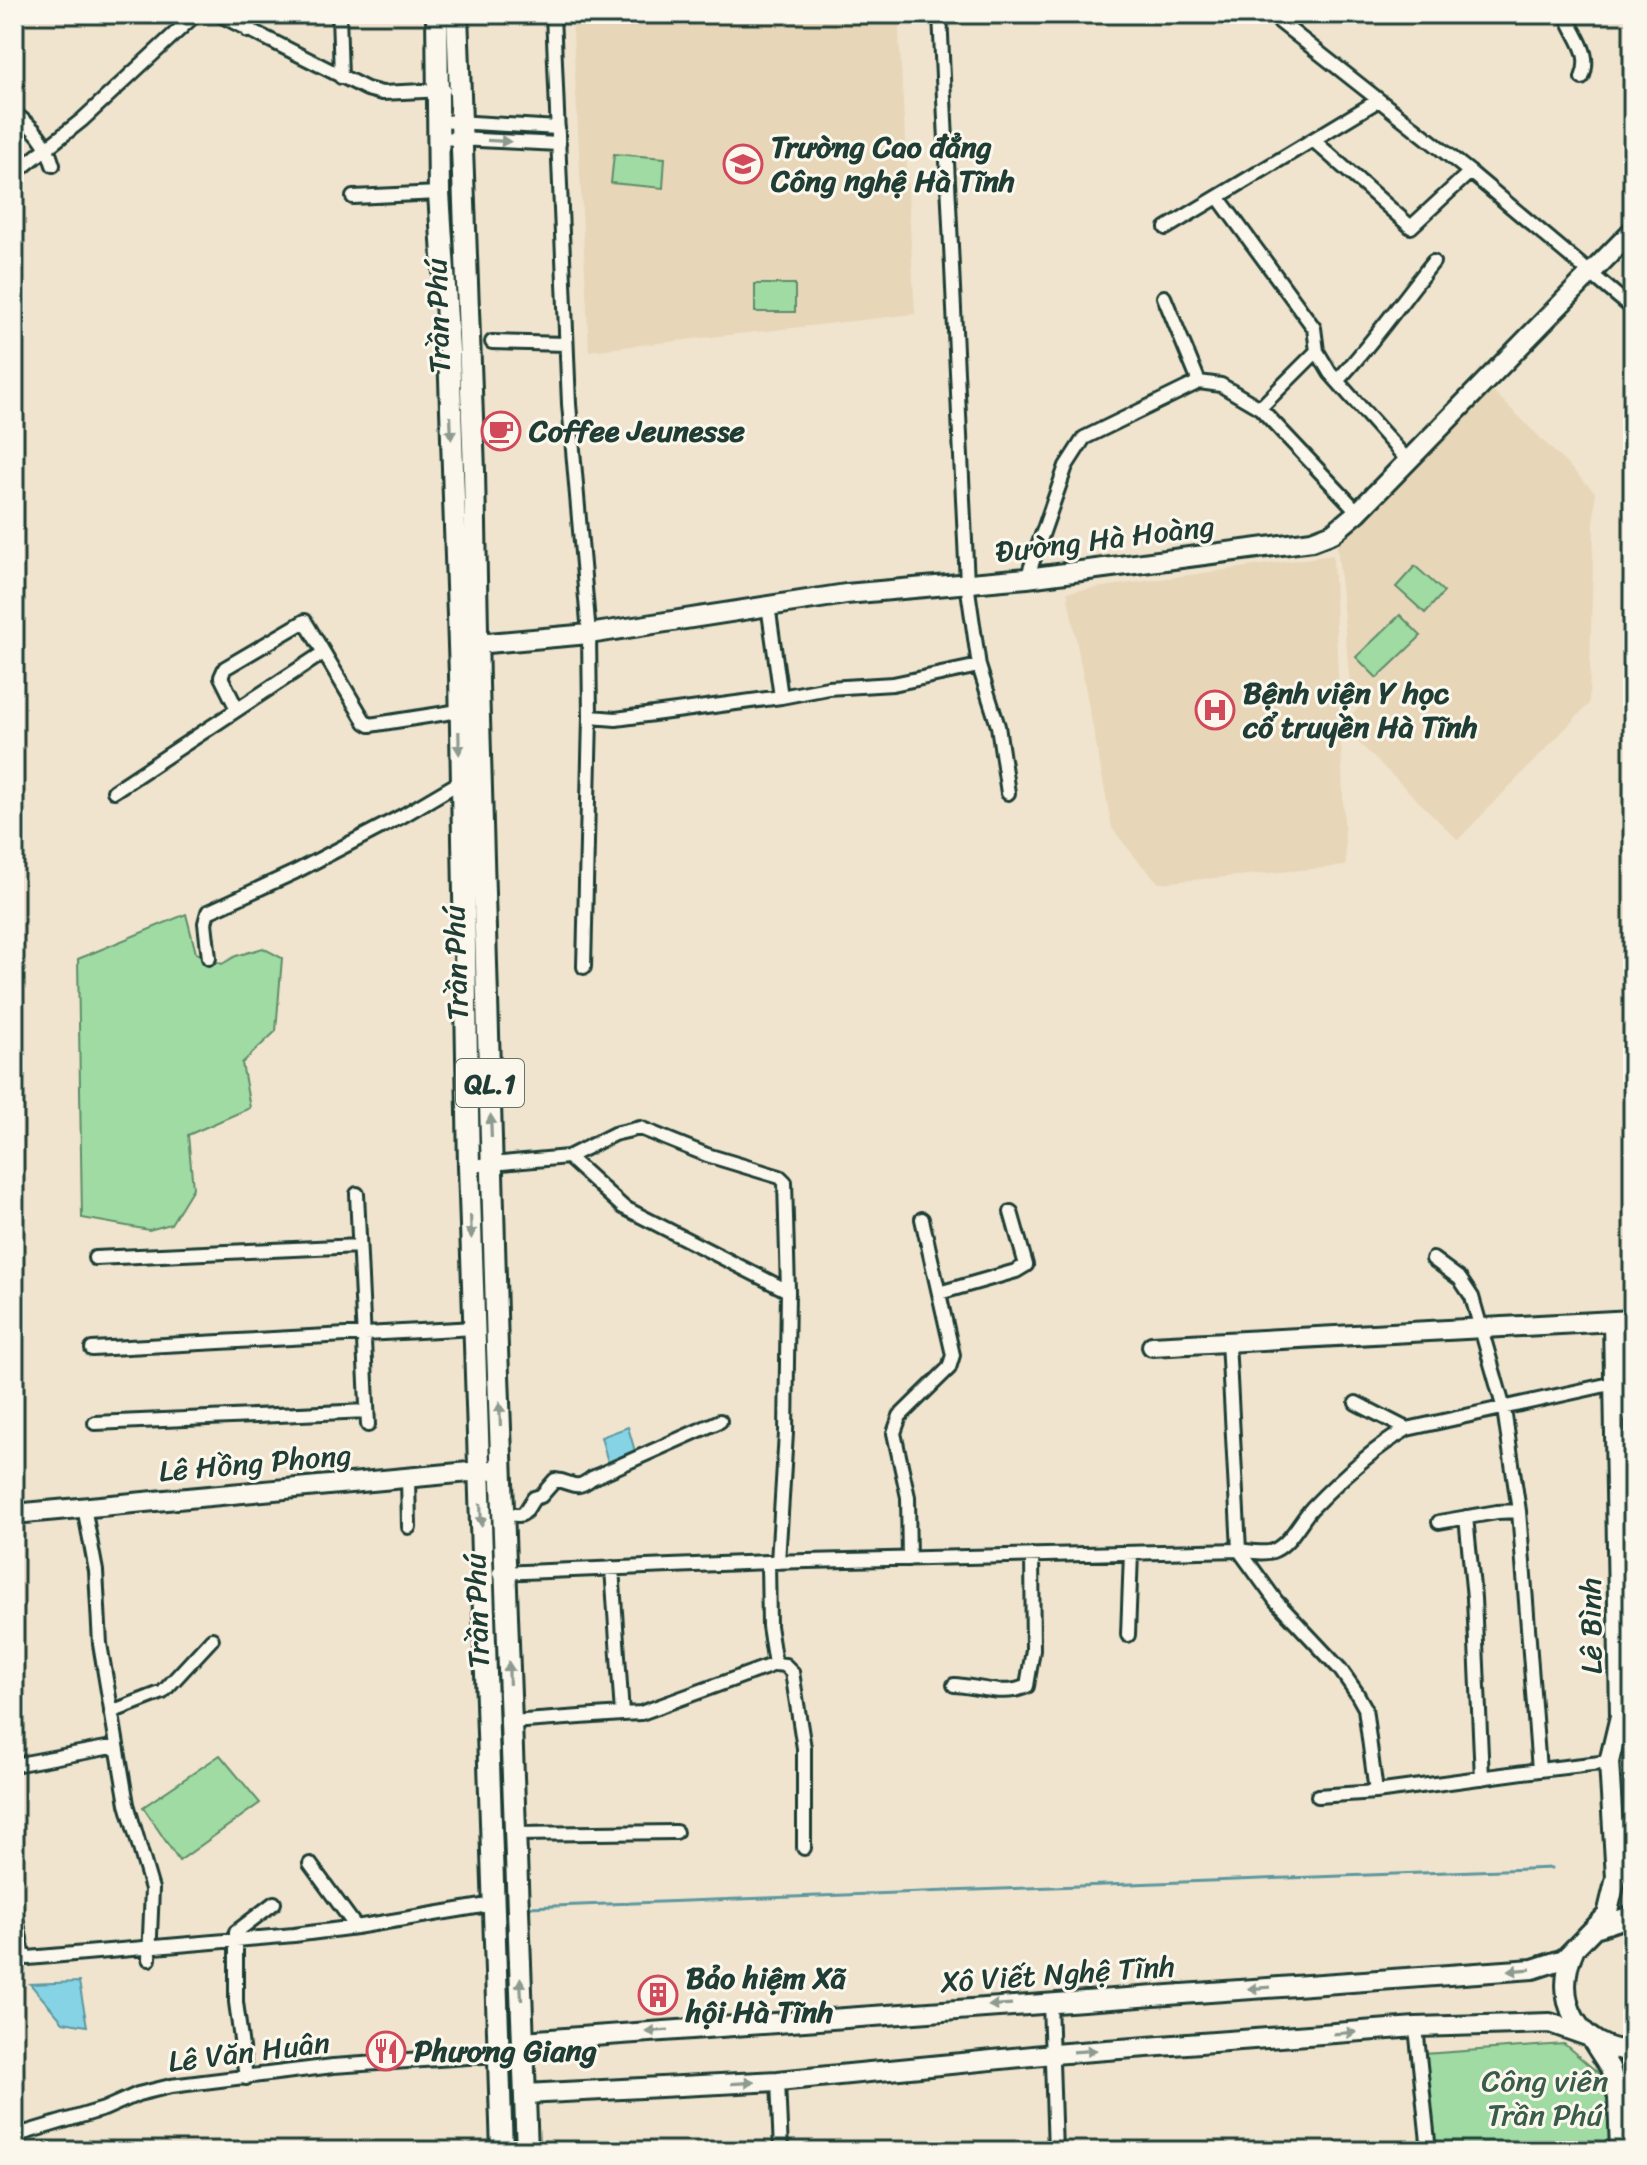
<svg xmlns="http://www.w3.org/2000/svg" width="1647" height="2165" viewBox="0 0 1647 2165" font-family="Sriracha,sans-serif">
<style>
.built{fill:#e8d6b9}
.green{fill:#9fdba2;stroke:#5f8c6b;stroke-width:2}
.water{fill:#86d3e5;stroke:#5d979e;stroke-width:2}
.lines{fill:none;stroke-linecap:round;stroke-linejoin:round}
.stream{stroke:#5d979e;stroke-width:3}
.street-casing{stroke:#1f3d34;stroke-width:18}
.secondary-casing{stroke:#1f3d34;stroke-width:24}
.primary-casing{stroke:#1f3d34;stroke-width:26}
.street{stroke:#fbf7ec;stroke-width:12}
.secondary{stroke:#fbf7ec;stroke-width:18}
.primary{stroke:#fbf7ec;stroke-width:20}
.oneway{fill:#8d9a90}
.labels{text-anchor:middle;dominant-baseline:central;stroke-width:6;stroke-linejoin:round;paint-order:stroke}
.shield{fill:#fbf7ec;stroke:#61756b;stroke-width:2}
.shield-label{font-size:28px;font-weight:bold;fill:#1f3d34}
.poi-label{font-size:30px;font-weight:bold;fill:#1f3d34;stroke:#fbf7ec;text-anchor:start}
.street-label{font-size:30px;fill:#1f3d34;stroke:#fbf7ec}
.park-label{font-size:30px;fill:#395d4a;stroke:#fbf7ec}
</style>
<rect width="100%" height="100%" fill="#f0e4ce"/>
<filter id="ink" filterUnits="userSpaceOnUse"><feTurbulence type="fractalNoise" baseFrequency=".0125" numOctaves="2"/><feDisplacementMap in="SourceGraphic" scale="16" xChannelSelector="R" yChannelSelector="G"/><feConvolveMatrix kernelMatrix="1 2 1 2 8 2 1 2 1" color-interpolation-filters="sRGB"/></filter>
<g filter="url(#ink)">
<path class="built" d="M572 14H898L915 314 589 351Z
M1490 388 1595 492 1589 704 1458 840 1352 736 1350 715 1363 705 1350 685 1337 544Z
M1333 555 1346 866 1159 883 1138 861 1112 828 1067 592Z"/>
<path class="green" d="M614 154 665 158 663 188 611 183Z
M755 284H795V312H755Z
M1415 566 1444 592 1425 613 1396 587Z
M1400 615 1421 636 1377 678 1356 657Z
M186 914 196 953 222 964 236 956 263 948 282 958 276 1031 242 1063 250 1108 188 1135 193 1188 171 1224 149 1230 82 1218 78 959Z
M220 1755 260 1803 179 1861 143 1807Z
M1564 2044 1610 2083 1614 2151H1433L1424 2054Z"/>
<path class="water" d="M628 1427 636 1455 609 1466 601 1437Z
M79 1982 87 2026 63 2022 30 1984Z"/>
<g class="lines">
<path class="stream" d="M527 1907 1552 1868
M14 1964 26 1963"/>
<defs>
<path id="street" d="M218 14 367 89 382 93 444 90
M339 14 341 77
M553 14 569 404 589 634 590 717 584 967
M940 14 967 583 979 666 998 726 1008 793
M1270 14 1470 172 1633 309
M1570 14 1568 19C1577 40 1592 54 1582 78
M248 31 255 14
M14 113C34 128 46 140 53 165
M439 121 558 128
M439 138 559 144
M1313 140 1411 227 1470 172
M14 174 82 120 196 14
M353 197 439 193
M1218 197 1314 328 1317 351 1330 373 1409 462
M1166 228 1379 100
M1164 297 1199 382
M492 342 566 344
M1337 381C1372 344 1401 302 1433 262
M1260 408 1317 351
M1027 578 1066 466 1084 438 1199 382 1221 385 1260 408 1358 512
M768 605 781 697
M237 709 221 677 225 668 305 621 365 722 370 725 459 711
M590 717 616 719 781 697 828 688 893 684 979 666
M114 791 323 653
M209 958 205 923 208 912 295 872 404 815 460 782
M1631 1078 1633 1082
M568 1157 614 1134 640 1128 707 1155 780 1177 785 1182 788 1291
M469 1166 568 1157 623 1207 788 1291 786 1433 778 1562
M357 1194 368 1425
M95 1258 359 1246
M1433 1259 1460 1279 1472 1297 1504 1409 1519 1511 1539 1770 1609 1762
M939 1293 1016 1271 1026 1265 1011 1212
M1228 1341 1239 1550C1249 1551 1266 1555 1275 1550 1291 1542 1300 1521 1312 1508 1340 1479 1371 1450 1407 1429L1615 1383
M92 1349 475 1328
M1356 1403 1407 1429
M95 1423 367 1411
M408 1477 409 1527
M84 1507 96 1571 100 1644 127 1804 152 1889 149 1959
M503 1512C526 1519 523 1514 534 1498L541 1496 555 1480C574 1482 574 1492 592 1478L720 1421
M1466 1517 1474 1598 1482 1778
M1439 1522 1497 1512 1519 1511
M909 1559 908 1497 894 1433 900 1416 949 1368 953 1355 922 1219
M768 1562 769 1626 775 1664
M499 1573 768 1562 1239 1550 1276 1601 1340 1669 1356 1692 1365 1708 1376 1792
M1128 1635 1131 1553
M954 1685C977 1686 1005 1697 1027 1686L1033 1650 1032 1555
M111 1712 163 1692 212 1639
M622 1714 641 1713 775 1664 785 1665 792 1672 804 1748V1848
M511 1722 622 1714 612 1568
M14 1765 117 1746
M1318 1796 1376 1792 1539 1770
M515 1834 676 1832
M310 1864 356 1927
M14 1909 23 1953 28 1958 294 1935 356 1927 494 1904
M1050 2002 1055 2151
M1416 2027 1429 2151
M246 2078 236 2002V1932L274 1903
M778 2081 781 2151
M14 2136 104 2109 138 2094 171 2086 333 2066 498 2055"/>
<path id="secondary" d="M465 645 589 634 846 594 1027 578 1312 541 1333 533 1358 512 1633 230
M1631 1320 1633 1416
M1152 1346 1633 1320
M14 1514 502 1469
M1598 1927 1625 1918H1633
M1574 1950C1552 1998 1577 2050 1633 2051
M523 2041 1533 1969 1564 1959 1607 1915 1616 1878 1609 1762 1620 1716 1613 1321
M525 2094 778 2081 1053 2054 1416 2027 1550 2023 1590 2037 1610 2068 1618 2097 1620 2151"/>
<path id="primary" d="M437 14 439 193 449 350 460 675 469 1166 502 2151
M457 14 474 471 478 684 497 1348 527 2151"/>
</defs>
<use href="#street" class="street-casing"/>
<use href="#secondary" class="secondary-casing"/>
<use href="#primary" class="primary-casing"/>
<use href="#street" class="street"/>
<use href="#secondary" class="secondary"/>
<use href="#primary" class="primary"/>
</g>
<defs><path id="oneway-solid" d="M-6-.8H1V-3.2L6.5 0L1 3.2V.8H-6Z" transform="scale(2)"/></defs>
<g class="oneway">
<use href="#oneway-solid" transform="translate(499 141) rotate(3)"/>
<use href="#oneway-solid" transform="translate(451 428) rotate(88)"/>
<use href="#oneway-solid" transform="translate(459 743) rotate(89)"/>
<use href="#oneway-solid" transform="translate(491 1126) rotate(-92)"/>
<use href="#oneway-solid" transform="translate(471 1227) rotate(88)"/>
<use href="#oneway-solid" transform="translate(500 1414) rotate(-92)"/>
<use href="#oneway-solid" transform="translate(481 1515) rotate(88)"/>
<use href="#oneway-solid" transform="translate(509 1673) rotate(-92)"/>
<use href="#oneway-solid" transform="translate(1519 1970) rotate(176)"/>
<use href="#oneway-solid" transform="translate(1259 1988) rotate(176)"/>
<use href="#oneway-solid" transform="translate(521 1989) rotate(-93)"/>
<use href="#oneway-solid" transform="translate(1000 2005) rotate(176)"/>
<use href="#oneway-solid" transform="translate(657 2031) rotate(176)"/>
<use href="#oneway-solid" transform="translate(1345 2033) rotate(-4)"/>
<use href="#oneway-solid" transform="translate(1085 2051) rotate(-4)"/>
<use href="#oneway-solid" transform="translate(743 2083) rotate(-3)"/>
</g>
</g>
<defs>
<symbol id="university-ring" viewBox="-11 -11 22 22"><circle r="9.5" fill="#fbf7ec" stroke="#d1495b" stroke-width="1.5"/><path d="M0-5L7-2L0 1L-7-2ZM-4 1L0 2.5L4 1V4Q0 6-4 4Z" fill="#d1495b"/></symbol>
<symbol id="cafe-ring" viewBox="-11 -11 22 22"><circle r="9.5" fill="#fbf7ec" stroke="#d1495b" stroke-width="1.5"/><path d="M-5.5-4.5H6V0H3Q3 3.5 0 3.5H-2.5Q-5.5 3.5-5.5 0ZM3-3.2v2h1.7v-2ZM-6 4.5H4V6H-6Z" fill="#d1495b"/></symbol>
<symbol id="hospital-ring" viewBox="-11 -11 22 22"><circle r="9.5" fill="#fbf7ec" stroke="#d1495b" stroke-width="1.5"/><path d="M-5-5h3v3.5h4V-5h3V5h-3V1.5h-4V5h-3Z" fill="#d1495b"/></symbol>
<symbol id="building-ring" viewBox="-11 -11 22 22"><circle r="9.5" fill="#fbf7ec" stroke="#d1495b" stroke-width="1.5"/><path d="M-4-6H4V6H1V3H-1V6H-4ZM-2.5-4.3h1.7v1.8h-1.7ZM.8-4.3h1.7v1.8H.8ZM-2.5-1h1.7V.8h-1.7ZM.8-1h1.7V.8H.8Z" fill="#d1495b"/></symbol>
<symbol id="restaurant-ring" viewBox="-11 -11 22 22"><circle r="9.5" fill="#fbf7ec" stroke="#d1495b" stroke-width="1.5"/><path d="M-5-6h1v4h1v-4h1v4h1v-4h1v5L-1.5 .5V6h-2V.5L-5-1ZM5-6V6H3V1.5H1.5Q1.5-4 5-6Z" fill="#d1495b"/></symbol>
</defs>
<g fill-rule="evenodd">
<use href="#university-ring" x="721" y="142" width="44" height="44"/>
<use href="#cafe-ring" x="479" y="409" width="44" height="44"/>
<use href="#hospital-ring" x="1193" y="688" width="44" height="44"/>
<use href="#building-ring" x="636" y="1973" width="44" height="44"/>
<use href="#restaurant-ring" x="364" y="2029" width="44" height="44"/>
</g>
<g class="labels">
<rect class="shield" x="456" y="1059" width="68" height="48" rx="6"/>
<g class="shield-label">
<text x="490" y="1083">QL.1</text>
</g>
<g class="poi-label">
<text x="771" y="147">Trường Cao đẳng<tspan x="771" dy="34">Công nghệ Hà Tĩnh</tspan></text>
<text x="529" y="431">Coffee Jeunesse</text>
<text x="1243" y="693">Bệnh viện Y học<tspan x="1243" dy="34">cổ truyền Hà Tĩnh</tspan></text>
<text x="686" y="1978">Bảo hiệm Xã<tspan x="686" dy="34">hội Hà Tĩnh</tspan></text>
<text x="414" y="2051">Phương Giang</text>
</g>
<g class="street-label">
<text transform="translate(438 316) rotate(-92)">Trần Phú</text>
<text transform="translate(1105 539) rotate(-7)">Đường Hà Hoàng</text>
<text transform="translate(456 963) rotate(-92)">Trần Phú</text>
<text transform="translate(255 1463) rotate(-5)">Lê Hồng Phong</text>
<text transform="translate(477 1611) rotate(-92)">Trần Phú</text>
<text transform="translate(1591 1626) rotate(-91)">Lê Bình</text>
<text transform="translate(1058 1974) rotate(-4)">Xô Viết Nghệ Tĩnh</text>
<text transform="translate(249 2052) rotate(-7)">Lê Văn Huân</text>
</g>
<g class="park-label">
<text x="1545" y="2081">Công viên<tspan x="1545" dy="34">Trần Phú</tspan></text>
</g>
</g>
<rect width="1647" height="2165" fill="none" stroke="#fbf7ec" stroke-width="48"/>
<rect x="24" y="24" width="1599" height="2117" fill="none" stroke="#1f3d34" stroke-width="3" filter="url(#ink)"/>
</svg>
